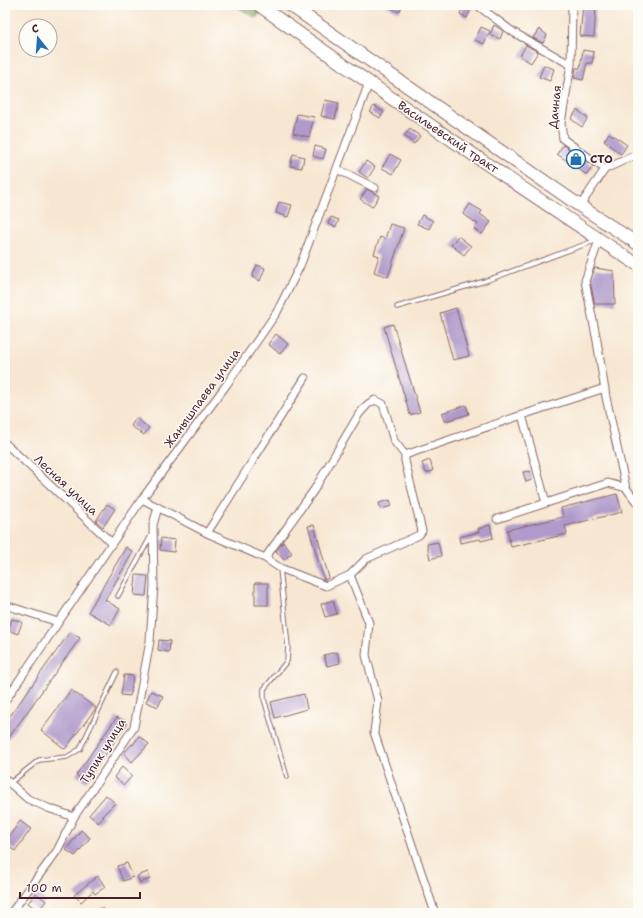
<svg xmlns="http://www.w3.org/2000/svg" width="643" height="918" viewBox="0 0 643 918" font-family="'Shantell Sans',sans-serif">
<style>
.forest{fill:url(#forest-firs);stroke:#686748}
.building{fill:#af9acb}
.lines{fill:none;stroke-linecap:round;stroke-linejoin:round}
.service-casing{stroke:#876565;stroke-width:5.5}
.minor-casing{stroke:#876565;stroke-width:9}
.primary-casing{stroke:#876565;stroke-width:14}
.service{stroke:#fff;stroke-width:3.5}
.minor{stroke:#fff;stroke-width:7}
.primary{stroke:#fff;stroke-width:12}
.labels{text-anchor:middle;dominant-baseline:central;stroke-width:3;stroke-linejoin:round;paint-order:stroke}
.street-label{font-size:12px;fill:#4a1f2b;stroke:#fdfcf7}
.poi-label{font-size:12px;font-weight:bold;fill:#4a1f2b;stroke:#fdfcf7;text-anchor:start}
</style>
<defs>
<pattern id="forest-firs" width="22" height="20" patternUnits="userSpaceOnUse"><rect width="22" height="20" fill="#86af66"/><path d="M5 1l3.5 6h-7zM16 11l3.5 6h-7z" fill="#708e54"/></pattern>
</defs>
<rect width="100%" height="100%" fill="#fdfcf7"/>
<filter id="ink" filterUnits="userSpaceOnUse"><feTurbulence type="fractalNoise" baseFrequency=".025" numOctaves="2"/><feDisplacementMap in="SourceGraphic" scale="8" xChannelSelector="R" yChannelSelector="G"/><feConvolveMatrix kernelMatrix="1 2 1 2 8 2 1 2 1" color-interpolation-filters="sRGB"/></filter>
<filter id="wash" filterUnits="userSpaceOnUse"><feTurbulence type="fractalNoise" baseFrequency=".012" numOctaves="4" result="noise"/><feDisplacementMap in="SourceGraphic" scale="16" xChannelSelector="R" yChannelSelector="G"/><feGaussianBlur stdDeviation="0.9" result="paint"/><feColorMatrix in="noise" values="0 0 0 0 0 0 0 0 0 0 0 0 0 0 0 0 0 1.4 0 .05"/><feComposite in="paint" operator="in"/></filter>
<g filter="url(#wash)">
<rect width="100%" height="100%" fill="#f7e7d2"/>
<path class="forest" d="M234 5H251L261 12 256 18Z"/>
<g id="blocks">
<path class="building" d="M385 5H403L399 12Z
M583 5H596L594 37 580 36Z
M463 6 471 9 467 18 460 14Z
M494 25 503 31 500 39 490 35Z
M481 27 490 31 484 44 475 40Z
M539 29 547 35 543 43 533 38Z
M526 45 538 52 531 63 520 56Z
M583 50 594 52 592 63H587L583 80 574 78 576 68H580Z
M544 65 554 69 550 81 539 77Z
M325 100 339 103 335 119 321 116Z
M374 106 384 112 380 118 370 112Z
M577 110 588 118 582 127 571 119Z
M297 114 314 117 309 137 293 133Z
M410 129 420 136 414 144 404 136Z
M609 133 627 145 621 154 604 141Z
M563 145 593 166 587 175 557 154Z
M315 146 326 149 323 159 313 156Z
M293 154 304 157 302 168 290 166Z
M390 154 401 160 393 174 382 168Z
M366 161 375 167 368 178 359 172Z
M367 189 379 196 372 207 360 199Z
M279 202 292 205 288 217 276 213Z
M470 204 482 211 480 214 491 222 482 234 474 229 478 224 463 214Z
M422 215 433 221 429 229 417 224Z
M331 217 339 220 336 227 328 224Z
M390 224 404 228 388 277 374 272 379 256 374 254 380 237 385 239Z
M458 236 471 246 464 255 451 245Z
M257 265 265 268 260 281 252 277Z
M595 268 614 271 615 304H595L590 282Z
M456 308 469 356 453 360 440 313Z
M393 324 420 412 410 415 384 327Z
M276 334 288 344 280 354 268 344Z
M466 405 469 414 445 421 442 413Z
M136 418 149 428 144 435 131 426Z
M430 460 433 471 426 473 422 463Z
M530 471 532 480 526 482 523 472Z
M617 494 622 512 565 526 567 534 511 547 507 530 563 517 561 508Z
M390 500 392 506 381 509 379 503Z
M107 504 115 509 103 527 96 521Z
M314 525 329 578 324 580 308 526Z
M490 525 493 538 481 541 480 539 460 543 459 537 479 532 478 529Z
M161 538 175 540 174 552 160 550Z
M283 542 292 553 284 560 276 551Z
M438 542 441 556 430 559 427 544Z
M126 547 133 552 105 600 120 609 111 625 88 612Z
M136 575 148 576 146 596 134 595Z
M255 583H268V605H255Z
M333 600 337 614 325 617 321 604Z
M12 619 22 622 18 634 8 630Z
M70 632 80 638 5 743V723Z
M159 640 170 641 169 652 158 650Z
M337 652 340 663 327 666 324 655Z
M124 675 133 676 130 696 121 695Z
M71 690 96 708 65 749 41 730Z
M151 691 163 696 158 707 146 702Z
M304 694 307 709 275 718 271 702Z
M117 717 127 724 86 782 76 775Z
M139 736 149 744 132 762 124 753 132 744 133 745Z
M122 767 132 776 124 785 114 777Z
M106 795 115 803 102 816 104 817 98 823 89 815Z
M20 821 31 829 15 851 5 844V842Z
M81 830 90 838 75 856 66 850Z
M127 863 133 877 123 881 117 866Z
M148 872 150 879 140 883 137 876Z
M98 876 105 887 95 894 93 891 81 902 74 895Z
M36 893 46 901 38 911 28 903Z"/>
</g>
</g>
<g filter="url(#ink)">
<use href="#blocks" fill-opacity="0" stroke="#876565" stroke-width="1"/>
<g class="lines">
<defs>
<path id="service" d="M397 307 485 281 597 240
M280 568 288 647 287 661 264 689V699L287 777
M118 596 152 534
M10 783 39 760 67 757 80 749 117 672"/>
<path id="minor" d="M477 5 513 32 571 65
M572 5 571 65 561 123 563 139 605 169 580 206
M337 169 375 188
M605 169 638 154
M599 240 585 281 597 341 606 397 626 488 638 504
M5 443 112 543
M142 499 207 533 265 558 280 568 326 586 350 575 369 623 366 655 378 701 374 732 435 913
M546 503 522 415 605 388
M497 519 608 483 626 488
M207 533 305 378
M265 558 314 490 359 414 368 404 375 400 383 404 394 441 405 455
M350 575 366 559 419 535 422 531 405 461V455L522 415
M5 605 58 622
M5 701 142 499 227 384 277 312 300 266 369 83
M5 779 28 799 48 808 74 817
M11 913 57 851 74 817 134 727 150 641 154 586 153 525 158 507
M100 913 101 912"/>
<path id="primary" d="M259 5C384 94 510 181 638 265
M290 5 580 206 638 244"/>
</defs>
<use href="#service" class="service-casing"/>
<use href="#minor" class="minor-casing"/>
<use href="#primary" class="primary-casing"/>
<use href="#service" class="service"/>
<use href="#minor" class="minor"/>
<use href="#primary" class="primary"/>
</g>
</g>
<defs>
<symbol id="shop-ring" viewBox="-11 -11 22 22"><circle r="9.5" fill="#fdfcf7" stroke="#1f6fb2" stroke-width="1.5"/><path d="M-5-2.5h2.3a2.7 3.5 0 0 1 5.4 0H5L5.5 6h-11ZM-1.5-2.5h3a1.5 2.3 0 0 0-3 0Z" fill="#1f6fb2"/></symbol>
</defs>
<g fill-rule="evenodd">
<use href="#shop-ring" x="565" y="148" width="22" height="22"/>
</g>
<g class="labels">
<g class="street-label">
<text transform="translate(555 107) rotate(-84)">Дачная</text>
<text transform="translate(448 137) rotate(34)">Васильевский тракт</text>
<text transform="translate(202 398) rotate(-54)">Жанышпаева улица</text>
<text transform="translate(66 485) rotate(43)">Лесная улица</text>
<text transform="translate(103 751) rotate(-58)">Тупик улица</text>
</g>
<g class="poi-label">
<text x="590" y="159">СТО</text>
</g>
</g>
<rect width="643" height="918" fill="none" stroke="#fdfcf7" stroke-width="20"/>
<g transform="translate(38 38) rotate(343)"><circle r="19" fill="#fdfcf7" stroke="#b5a4a5"/>
<path d="M0-3L7 15L0 10L-7 15Z" fill="#1f6fb2"/>
<text y="-6" font-size="11" font-weight="bold" text-anchor="middle" fill="#4a1f2b">С</text>
</g>
<path d="M20 892v6h120v-6" fill="none" stroke="#4a1f2b" stroke-width="2"/>
<text x="26" y="892" font-size="12" fill="#4a1f2b" stroke="#fdfcf7" stroke-width="3" paint-order="stroke">100 m</text>
</svg>
